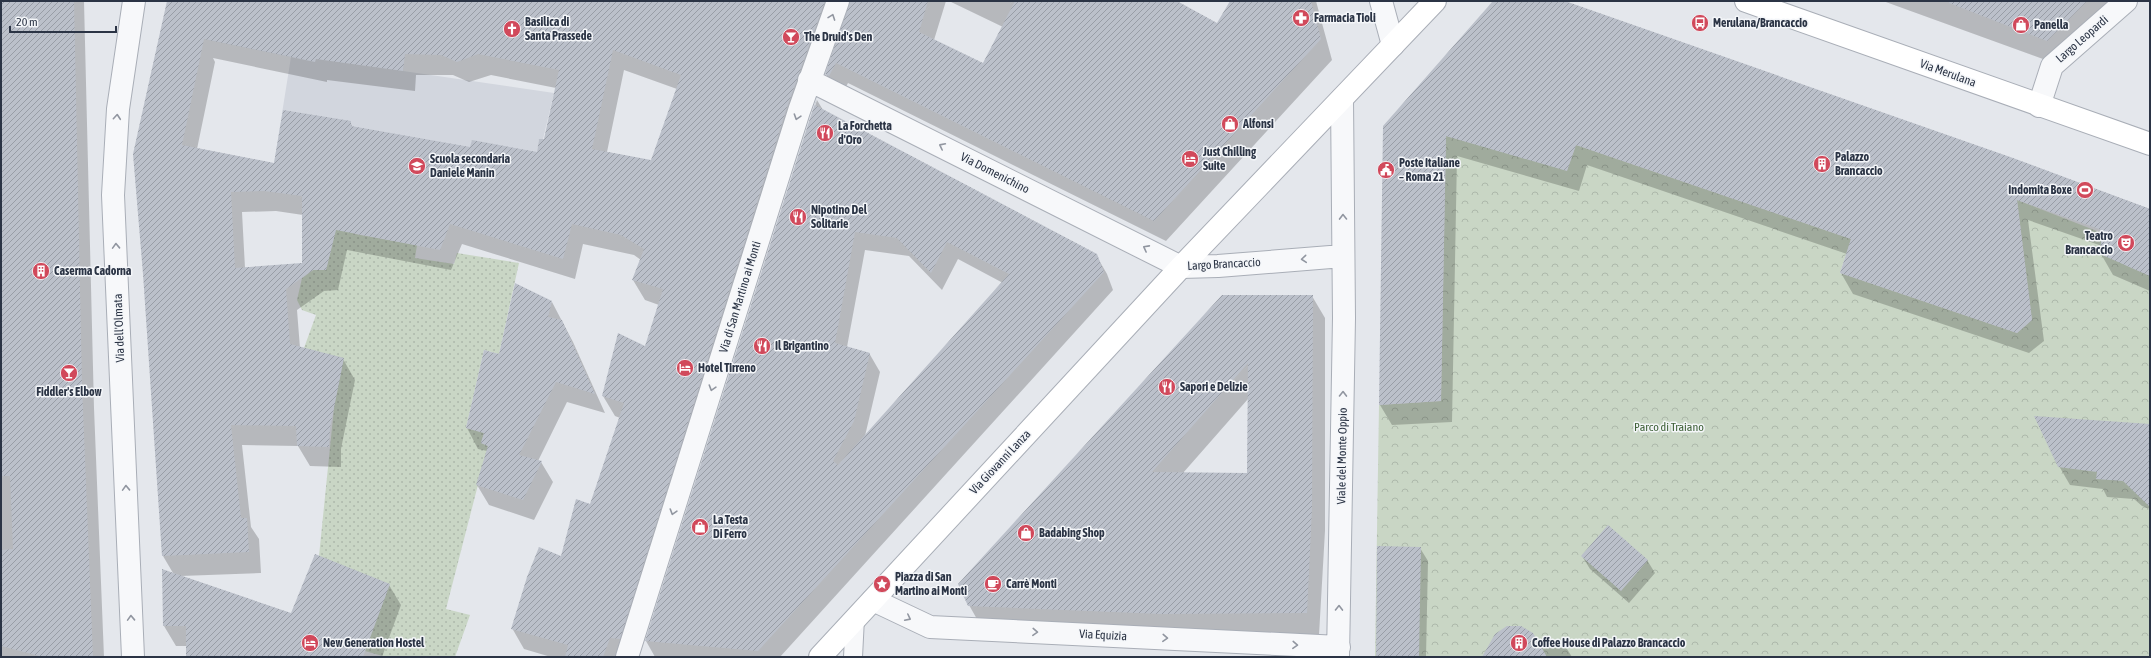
<svg xmlns="http://www.w3.org/2000/svg" width="2151" height="658" viewBox="0 0 2151 658" font-family="'Asap Condensed',sans-serif">
<style>
.built{fill:#d2d6de}
.park{fill:url(#park-crowns)}
.garden{fill:url(#garden-dots)}
.shadow{fill:#0003;fill-rule:evenodd}
.building{fill:url(#building-hatch);fill-rule:evenodd}
.lines{fill:none;stroke-linecap:round;stroke-linejoin:round}
.lane-casing{stroke:#a9aeb7;stroke-width:20}
.street-casing{stroke:#a9aeb7;stroke-width:24}
.secondary-casing{stroke:#a9aeb7;stroke-width:24}
.lane{stroke:#f7f8fa;stroke-width:18}
.street{stroke:#f7f8fa;stroke-width:22}
.secondary{stroke:#fff;stroke-width:22}
.oneway{stroke:#9196a0}
.labels{text-anchor:middle;dominant-baseline:central;stroke-width:3;stroke-linejoin:round;paint-order:stroke}
.poi-label{font-size:12px;font-weight:bold;fill:#2b3445;stroke:#f4f6f9;text-anchor:start}
.street-label{font-size:12px;fill:#2b3445;stroke:#f4f6f9}
.park-label{font-size:12px;fill:#3f6138;stroke:#f4f6f9}
</style>
<defs>
<pattern id="park-crowns" width="20" height="18" patternUnits="userSpaceOnUse"><rect width="20" height="18" fill="#c9d6c5"/><path d="M2 6a3 3 0 1 1 6 0M12 15a3 3 0 1 1 6 0" fill="none" stroke="#adb8ab"/></pattern>
<pattern id="garden-dots" width="8" height="8" patternUnits="userSpaceOnUse"><rect width="8" height="8" fill="#c9d6c5"/><path d="M2 2h.1M6 6h.1" fill="none" stroke="#adb8ab" stroke-width="1.8" stroke-linecap="round"/></pattern>
<pattern id="building-hatch" width="6" height="6" patternUnits="userSpaceOnUse"><rect width="6" height="6" fill="#bbc0ca"/><path d="M-1 1l2-2M0 6l6-6M5 7l2-2" fill="none" stroke="#989da6"/></pattern>
</defs>
<rect width="100%" height="100%" fill="#e4e7ec"/>
<path class="built" d="M374 1 409 9 403 71 554 93 543 139H539L537 152 272 176 291 57 204 39Z"/>
<path class="park" d="M1446 136 1567 170 1576 145 1851 239 1840 273 2017 333 2032 320 2017 200 2102 233 2101 254 2150 276V657H1375L1379 405 1441 401Z"/>
<path class="garden" d="M337 224 355 234 417 245 415 258 454 264 457 253 519 263 499 354 484 350 466 428 484 433 481 443 488 446 446 609 470 615 455 657H386L365 651 319 556 334 408 304 348 316 315 302 310 297 300 302 278 313 270H326Z"/>
<path class="shadow" d="M1 1H84L94 408 104 657H1Z
M194 1H946L934 40 983 64 1003 27 949 1H1175L1244 38 1233 1H1316L1332 60 1166 241 848 83 841 96 838 95 826 74 848 9 841 12 632 657H551L524 649 512 628 562 557 591 506 620 418 615 416 603 396 646 347 659 305 645 300 633 280 641 260 634 255 583 244 575 279 462 244 451 270 347 250 338 290 324 291 297 310 300 348 343 359 355 380 341 449V467L310 466 298 446 242 445 251 527 259 539 261 573 181 576 292 614 389 585 401 605 382 657H187V646H176L164 626 173 573 163 556 144 274ZM213 58 327 82V80L415 91 416 75H453L469 82 491 75 556 88 545 141 538 154 471 148 353 128 350 122 275 164 197 149 215 62ZM624 70 677 89 652 161 607 152ZM276 211 303 215V264L245 268 242 212Z
M1494 1H1562L2013 159 2150 209V291L2113 275 2101 254 2102 246 2028 220 2044 341 2029 353 1853 294 1841 273 1847 254 1587 165 1579 191 1457 156 1452 422 1392 425 1380 405 1384 126Z
M1883 1H2129L2062 66Z
M817 100 823 110 1096 255 1107 274 1113 290 780 657H655L646 641ZM865 250 909 256 942 290 958 259 1003 283 865 436 880 372 869 353 847 347Z
M1312 296 1325 318V531L1319 635 982 628 969 605ZM1248 399V474L1183 473Z
M552 302 573 342 605 413 567 402 538 461 541 462 553 482 534 520 489 505 477 485 487 451 478 449 467 428 500 356Z
M2150 425V509L2142 506 2134 499 2107 497 2103 489 2070 485 2059 466Z
M1420 548 1428 561 1426 657H1377Z
M1582 556 1647 560 1655 573 1629 603 1590 569Z
M1537 641 1567 649 1572 657H1489Z"/>
<path class="building" d="M1 1H74L82 385 93 657H43L1 646V550L13 549 10 476H1Z
M167 1H825L787 107 620 639 610 638 603 657H565L568 645 511 629 527 577 539 547 561 556 576 499 590 504 624 403 602 396 618 333 645 346 663 289 632 280 644 249 621 235 572 224 563 259 450 224 440 250 336 230 326 270H313L286 289 290 344 344 358 330 428 329 447 297 446 296 426 231 425 241 518H247L249 552 162 556 143 274 133 154ZM204 39 315 62 316 59 403 71 405 54 441 55 457 62 478 54 559 70 544 139H539L537 152 472 140 470 147 351 126V121L283 110 274 163 182 145ZM613 50 681 75 651 160 592 149ZM264 191 302 196V263L235 268 231 192Z
M850 1H928L919 32 983 63 1015 1H1177L1217 23 1230 1H1311L1321 39 1154 221 836 63 829 76 825 74Z
M1493 1H1565L2013 158 2150 209V276L2100 254 2102 230 2017 200 2032 320 2017 333 1840 273 1851 239 1576 145 1567 171 1446 136 1441 401 1379 405 1383 126Z
M1950 1H2087L2047 41 1949 3Z
M817 98 815 105 1097 254 1104 272 758 651 645 641 811 115ZM855 232 897 238 931 273 947 242 1009 274 838 465 833 461 854 421 870 353 835 343Z
M515 283 552 301 548 317 562 320 595 394 556 382 519 455 542 461 523 500 476 485 488 446 481 443 484 433 466 428 484 350 499 354Z
M1222 295H1313L1312 508 1307 613 1161 614 968 606 958 584ZM1248 363 1247 473 1152 472Z
M2034 416 2150 424V507L2123 481 2096 479 2097 472 2058 467Z
M1608 525 1648 560 1621 591 1581 556Z
M1377 546 1421 547 1419 657H1376Z
M315 554 390 584 363 657H186V626H163L162 569 291 613Z
M1507 626H1521L1533 633 1547 657H1482L1495 634Z"/>
<g class="lines">
<defs>
<path id="lane" d="M853 657 855 618"/>
<path id="street" d="M1381 1 1393 45
M809 80 1181 267 1218 266 1343 256
M2039 106 2052 66 2126 1
M873 600 930 627 1339 647
M133 657 113 195 118 109 134 1
M627 657 799 111 838 1
M1338 657 1344 318 1342 99"/>
<path id="secondary" d="M1746 1 2150 144
M820 657 1181 267 1435 1"/>
</defs>
<use href="#lane" class="lane-casing"/>
<use href="#street" class="street-casing"/>
<use href="#secondary" class="secondary-casing"/>
<use href="#lane" class="lane"/>
<use href="#street" class="street"/>
<use href="#secondary" class="secondary"/>
</g>
<defs><path id="oneway-chevron" d="M-2-3.5L2.5 0L-2 3.5" fill="none" stroke-width="1.6" stroke-linecap="round" stroke-linejoin="round"/></defs>
<g class="oneway">
<use href="#oneway-chevron" transform="translate(832 17) rotate(-70)"/>
<use href="#oneway-chevron" transform="translate(117 117) rotate(-85)"/>
<use href="#oneway-chevron" transform="translate(797 117) rotate(108)"/>
<use href="#oneway-chevron" transform="translate(942 146) rotate(-153)"/>
<use href="#oneway-chevron" transform="translate(1343 217) rotate(-91)"/>
<use href="#oneway-chevron" transform="translate(116 246) rotate(-92)"/>
<use href="#oneway-chevron" transform="translate(1146 248) rotate(-152)"/>
<use href="#oneway-chevron" transform="translate(1304 259) rotate(175)"/>
<use href="#oneway-chevron" transform="translate(712 388) rotate(107)"/>
<use href="#oneway-chevron" transform="translate(1343 394) rotate(-89)"/>
<use href="#oneway-chevron" transform="translate(126 488) rotate(-92)"/>
<use href="#oneway-chevron" transform="translate(673 512) rotate(107)"/>
<use href="#oneway-chevron" transform="translate(1339 608) rotate(-89)"/>
<use href="#oneway-chevron" transform="translate(131 618) rotate(-92)"/>
<use href="#oneway-chevron" transform="translate(908 618) rotate(27)"/>
<use href="#oneway-chevron" transform="translate(1035 632) rotate(3)"/>
<use href="#oneway-chevron" transform="translate(1165 638) rotate(3)"/>
<use href="#oneway-chevron" transform="translate(1295 645) rotate(3)"/>
</g>
<defs>
<symbol id="pharmacy-disc" viewBox="-11 -11 22 22"><circle r="9.5" fill="#d1495b" stroke="#f4f6f9"/><path d="M-2-6h4v4h4v4h-4v4h-4v-4h-4v-4h4Z" fill="#fff"/></symbol>
<symbol id="bus-disc" viewBox="-11 -11 22 22"><circle r="9.5" fill="#d1495b" stroke="#f4f6f9"/><path d="M-5-6H5V4H4V6H2V4H-2V6H-4V4H-5ZM-3.5-4V0h7V-4ZM-3.5 1.2v1.5H-2V1.2ZM2 1.2v1.5H3.5V1.2Z" fill="#fff"/></symbol>
<symbol id="shop-disc" viewBox="-11 -11 22 22"><circle r="9.5" fill="#d1495b" stroke="#f4f6f9"/><path d="M-5-2.5h2.3a2.7 3.5 0 0 1 5.4 0H5L5.5 6h-11ZM-1.5-2.5h3a1.5 2.3 0 0 0-3 0Z" fill="#fff"/></symbol>
<symbol id="church-disc" viewBox="-11 -11 22 22"><circle r="9.5" fill="#d1495b" stroke="#f4f6f9"/><path d="M-1.2-6h2.4v3.5h3.3v2.4h-3.3V6h-2.4V-.1h-3.3v-2.4h3.3Z" fill="#fff"/></symbol>
<symbol id="bar-disc" viewBox="-11 -11 22 22"><circle r="9.5" fill="#d1495b" stroke="#f4f6f9"/><path d="M-6-5H6L.8 .8V4.5H3.5V6h-7V4.5H-.8V.8Z" fill="#fff"/></symbol>
<symbol id="restaurant-disc" viewBox="-11 -11 22 22"><circle r="9.5" fill="#d1495b" stroke="#f4f6f9"/><path d="M-5-6h1v4h1v-4h1v4h1v-4h1v5L-1.5 .5V6h-2V.5L-5-1ZM5-6V6H3V1.5H1.5Q1.5-4 5-6Z" fill="#fff"/></symbol>
<symbol id="hotel-disc" viewBox="-11 -11 22 22"><circle r="9.5" fill="#d1495b" stroke="#f4f6f9"/><path d="M-6-4.5h1.5V1H6V5H4.5V3h-9V5H-6ZM-4 0a1.8 1.8 0 1 1 3.6 0ZM.5 0V-2.5h3Q6-2.5 6 0Z" fill="#fff"/></symbol>
<symbol id="building-disc" viewBox="-11 -11 22 22"><circle r="9.5" fill="#d1495b" stroke="#f4f6f9"/><path d="M-4-6H4V6H1V3H-1V6H-4ZM-2.5-4.3h1.7v1.8h-1.7ZM.8-4.3h1.7v1.8H.8ZM-2.5-1h1.7V.8h-1.7ZM.8-1h1.7V.8H.8Z" fill="#fff"/></symbol>
<symbol id="school-disc" viewBox="-11 -11 22 22"><circle r="9.5" fill="#d1495b" stroke="#f4f6f9"/><path d="M0-5L7-2L0 1L-7-2ZM-4 1L0 2.5L4 1V4Q0 6-4 4Z" fill="#fff"/></symbol>
<symbol id="civic-disc" viewBox="-11 -11 22 22"><circle r="9.5" fill="#d1495b" stroke="#f4f6f9"/><path d="M-.6-6.5H3V-4.5H.6V-3L4-1V1h2V6H-6V1h2V-1L-.6-3ZM-1.2 2.5V6h2.4V2.5Z" fill="#fff"/></symbol>
<symbol id="stadium-disc" viewBox="-11 -11 22 22"><circle r="9.5" fill="#d1495b" stroke="#f4f6f9"/><path d="M0-5a6.5 5 0 1 0 0 10a6.5 5 0 1 0 0-10ZM-3.5-1.8h7v3.6h-7Z" fill="#fff"/></symbol>
<symbol id="theatre-disc" viewBox="-11 -11 22 22"><circle r="9.5" fill="#d1495b" stroke="#f4f6f9"/><path d="M-5-5.5Q0-4 5-5.5V0Q5 5 0 6Q-5 5-5 0ZM-3.3-2.5H-1v1.5H-3.3ZM1-2.5H3.3v1.5H1ZM-2.8 1Q0 5.5 2.8 1Z" fill="#fff"/></symbol>
<symbol id="sight-disc" viewBox="-11 -11 22 22"><circle r="9.5" fill="#d1495b" stroke="#f4f6f9"/><path d="M0-6L1.8-2.2L6-1.7L2.9 1.2L3.7 5.4L0 3.3L-3.7 5.4L-2.9 1.2L-6-1.7L-1.8-2.2Z" fill="#fff"/></symbol>
<symbol id="cafe-disc" viewBox="-11 -11 22 22"><circle r="9.5" fill="#d1495b" stroke="#f4f6f9"/><path d="M-5.5-4.5H6V0H3Q3 3.5 0 3.5H-2.5Q-5.5 3.5-5.5 0ZM3-3.2v2h1.7v-2ZM-6 4.5H4V6H-6Z" fill="#fff"/></symbol>
</defs>
<g fill-rule="evenodd">
<use href="#pharmacy-disc" x="1291" y="8" width="20" height="20"/>
<use href="#bus-disc" x="1690" y="13" width="20" height="20"/>
<use href="#shop-disc" x="2011" y="15" width="20" height="20"/>
<use href="#church-disc" x="502" y="19" width="20" height="20"/>
<use href="#bar-disc" x="781" y="27" width="20" height="20"/>
<use href="#shop-disc" x="1220" y="114" width="20" height="20"/>
<use href="#restaurant-disc" x="815" y="123" width="20" height="20"/>
<use href="#hotel-disc" x="1180" y="149" width="20" height="20"/>
<use href="#building-disc" x="1812" y="154" width="20" height="20"/>
<use href="#school-disc" x="407" y="156" width="20" height="20"/>
<use href="#civic-disc" x="1376" y="160" width="20" height="20"/>
<use href="#stadium-disc" x="2075" y="180" width="20" height="20"/>
<use href="#restaurant-disc" x="788" y="207" width="20" height="20"/>
<use href="#theatre-disc" x="2116" y="233" width="20" height="20"/>
<use href="#building-disc" x="31" y="261" width="20" height="20"/>
<use href="#restaurant-disc" x="752" y="336" width="20" height="20"/>
<use href="#hotel-disc" x="675" y="358" width="20" height="20"/>
<use href="#bar-disc" x="59" y="363" width="20" height="20"/>
<use href="#restaurant-disc" x="1157" y="377" width="20" height="20"/>
<use href="#shop-disc" x="690" y="517" width="20" height="20"/>
<use href="#shop-disc" x="1016" y="523" width="20" height="20"/>
<use href="#sight-disc" x="872" y="574" width="20" height="20"/>
<use href="#cafe-disc" x="983" y="574" width="20" height="20"/>
<use href="#hotel-disc" x="300" y="633" width="20" height="20"/>
<use href="#building-disc" x="1509" y="633" width="20" height="20"/>
</g>
<g class="labels">
<g class="poi-label">
<text x="1314" y="18">Farmacia Tioli</text>
<text x="525" y="22">Basilica di<tspan x="525" dy="14">Santa Prassede</tspan></text>
<text x="1713" y="23">Merulana/Brancaccio</text>
<text x="2034" y="25">Panella</text>
<text x="804" y="37">The Druid's Den</text>
<text x="1243" y="124">Alfonsi</text>
<text x="838" y="126">La Forchetta<tspan x="838" dy="14">d'Oro</tspan></text>
<text x="1203" y="152">Just Chilling<tspan x="1203" dy="14">Suite</tspan></text>
<text x="1835" y="157">Palazzo<tspan x="1835" dy="14">Brancaccio</tspan></text>
<text x="430" y="159">Scuola secondaria<tspan x="430" dy="14">Daniele Manin</tspan></text>
<text x="1399" y="163">Poste Italiane<tspan x="1399" dy="14">– Roma 21</tspan></text>
<text x="2072" y="190" text-anchor="end">Indomita Boxe</text>
<text x="811" y="210">Nipotino Del<tspan x="811" dy="14">Solitarie</tspan></text>
<text x="2113" y="236" text-anchor="end">Teatro<tspan x="2113" dy="14">Brancaccio</tspan></text>
<text x="54" y="271">Caserma Cadorna</text>
<text x="775" y="346">Il Brigantino</text>
<text x="698" y="368">Hotel Tirreno</text>
<text x="1180" y="387">Sapori e Delizie</text>
<text x="69" y="392" text-anchor="middle">Fiddler's Elbow</text>
<text x="713" y="520">La Testa<tspan x="713" dy="14">Di Ferro</tspan></text>
<text x="1039" y="533">Badabing Shop</text>
<text x="895" y="577">Piazza di San<tspan x="895" dy="14">Martino ai Monti</tspan></text>
<text x="1006" y="584">Carrè Monti</text>
<text x="323" y="643">New Generation Hostel</text>
<text x="1532" y="643">Coffee House di Palazzo Brancaccio</text>
</g>
<g class="street-label">
<text transform="translate(2082 39) rotate(-41)">Largo Leopardi</text>
<text transform="translate(1948 73) rotate(20)">Via Merulana</text>
<text transform="translate(995 173) rotate(27)">Via Domenichino</text>
<text transform="translate(1224 264) rotate(-3)">Largo Brancaccio</text>
<text transform="translate(740 297) rotate(-73)">Via di San Martino ai Monti</text>
<text transform="translate(119 328) rotate(-92)">Via dell'Olmata</text>
<text transform="translate(1342 456) rotate(-89)">Viale del Monte Oppio</text>
<text transform="translate(1000 462) rotate(-47)">Via Giovanni Lanza</text>
<text transform="translate(1103 635) rotate(3)">Via Equizia</text>
</g>
<g class="park-label">
<text x="1669" y="427">Parco di Traiano</text>
</g>
</g>
<rect width="2151" height="658" fill="none" stroke="#2b3445" stroke-width="4"/>
<path d="M10 26v6h106v-6" fill="none" stroke="#2b3445" stroke-width="2"/>
<text x="16" y="26" font-size="12" fill="#2b3445" stroke="#f4f6f9" stroke-width="3" paint-order="stroke">20 m</text>
</svg>
